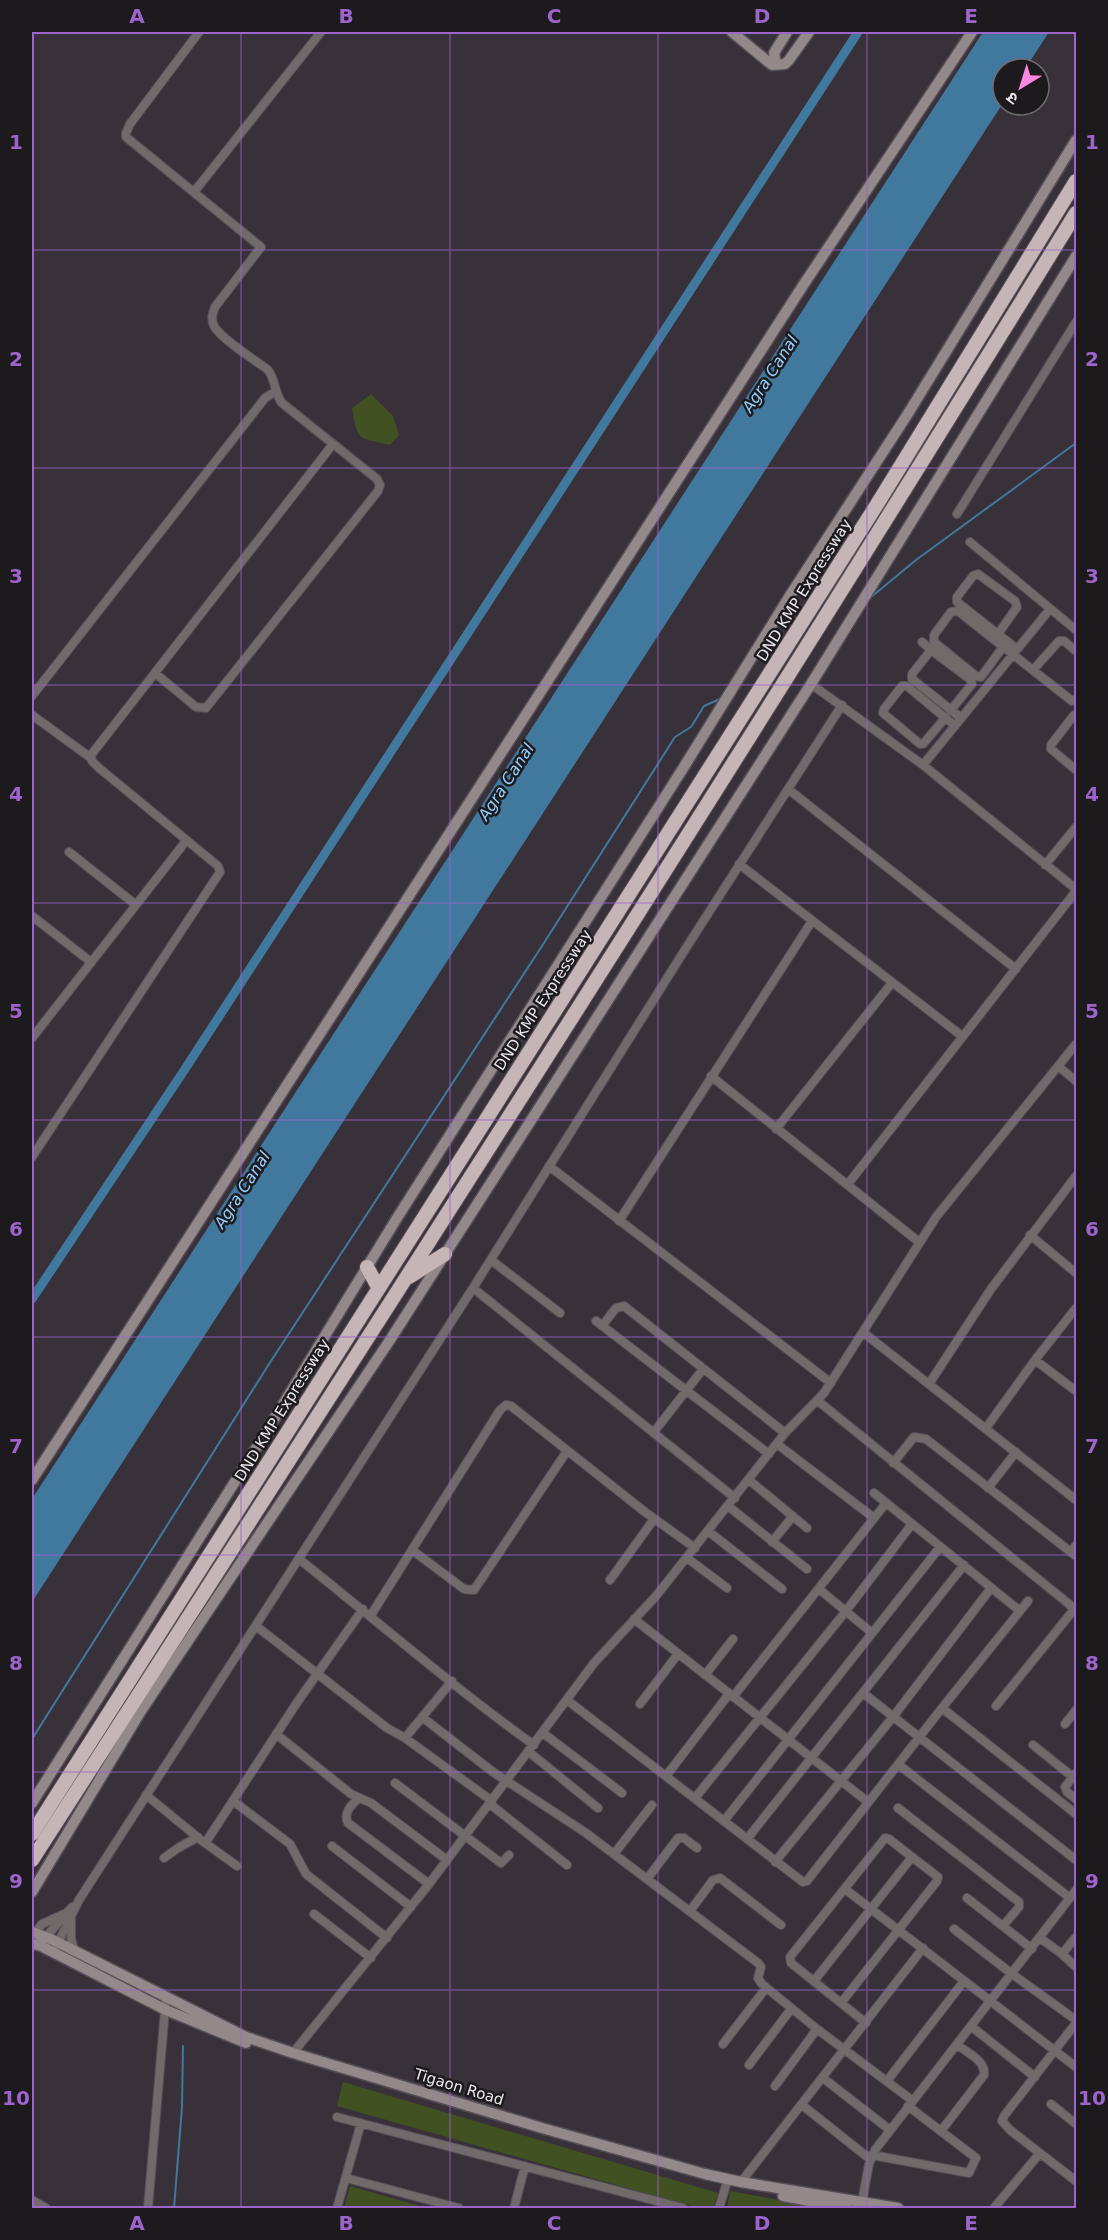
<svg xmlns="http://www.w3.org/2000/svg" width="1108" height="2240" viewBox="0 0 1108 2240" font-family="'DejaVu Sans','Noto Sans Devanagari',sans-serif">
<style>
.green{fill:#415122}
.water{fill:#41789e}
.lines{fill:none;stroke-linecap:round;stroke-linejoin:round}
.stream{stroke:#41789e;stroke-width:2}
.canal{stroke:#41789e;stroke-width:9}
.street-casing{stroke:#554e56;stroke-width:10}
.secondary-casing{stroke:#554e56;stroke-width:13}
.highway-casing{stroke:#554e56;stroke-width:16}
.street{stroke:#716a6b;stroke-width:8}
.secondary{stroke:#94898a;stroke-width:10}
.highway{stroke:#c6b5b7;stroke-width:14}
.grid{fill:none;stroke:#9d64cc;stroke-width:1.5;stroke-opacity:0.55}
.labels{text-anchor:middle;dominant-baseline:central;stroke-width:5;stroke-linejoin:round;paint-order:stroke}
.street-label{font-size:15px;fill:#ebe6ec;stroke:#1d1a1e}
.water-label{font-size:16px;font-style:italic;fill:#92d0fe;stroke:#1d1a1e}
.neatline{fill:none;stroke:#9d64cc;stroke-width:2}
.grid-label{font-size:20px;text-anchor:middle;font-weight:bold;fill:#9d64cc}
</style>
<rect width="100%" height="100%" fill="#38313a"/>
<path class="green" d="M371 394 393 416 399 435 390 445C357 437 358 442 352 408Z
M343 2082 718 2193 713 2208H698L337 2106Z
M350 2186 423 2207V2208H344Z
M730 2191 822 2208H727Z"/>
<path class="water" d="M983 32H1049L1025 69H1003V103L32 1602V1499Z"/>
<g class="lines">
<path class="stream" d="M870 598 916 560 1076 443
M32 1739 271 1361 542 946 675 737 691 727 704 706 720 699
M174 2208 182 2107 183 2046"/>
<path class="canal" d="M32 1299 185 1069 858 32"/>
<defs>
<path id="street" d="M194 192 321 32
M957 514 1076 322
M970 542 1076 630
M998 634 1017 607 1015 601 978 574 973 576 957 597V602L1017 649
M922 642 931 650 912 674V679L961 718
M1003 647 981 677 976 676 934 642V635L951 612 958 611 1072 701 1076 699
M931 650 971 680 972 684 951 710
M1033 670 1059 641H1064L1076 651
M155 673 196 707 206 708 378 491 380 485 377 479 282 403C274 393 276 380 268 370 255 360 221 339 214 326 211 319 212 314 215 307L261 247 126 137V133L130 124 199 32
M811 684 923 765 1076 889
M32 696 265 398 276 391
M32 715 91 758
M1076 715H1074L1051 745V749L1076 770
M946 717 923 744H920L883 713 884 709 902 686H907L955 726
M923 765 1050 609
M788 789 1016 969
M69 852 136 905
M739 864 962 1036
M1045 865 1076 827
M32 916 91 962
M32 1038 186 841
M1058 1066 1076 1081
M711 1076 919 1242
M776 1129 891 984
M32 1157 220 872 218 866 99 768 92 761 91 755 333 444
M549 1166 831 1383
M848 1184 1076 891
M619 1221 812 921
M1030 1235 1076 1273
M491 1260 560 1313
M473 1288 735 1498
M596 1321 769 1454
M602 1326 616 1308 624 1306 785 1433
M864 1333 1076 1500
M1035 1360 1076 1391
M929 1384 991 1289 1076 1176
M818 1401 1069 1604 1076 1612
M986 1428 1035 1360 1076 1308
M654 1432 703 1369
M777 1444 874 1518
M893 1463 914 1437 926 1439 1076 1556
M749 1480 807 1528
M988 1488 1016 1452
M874 1493 1020 1611
M728 1506 807 1569
M708 1531 782 1589
M772 1542 793 1516
M412 1550 464 1589 474 1590 567 1451
M1071 1552 1076 1545
M687 1558 727 1588
M299 1559C377 1621 453 1687 534 1745
M610 1580 654 1519
M819 1589 872 1633
M371 1615 500 1410 506 1405 511 1406 645 1512 695 1548
M634 1619 868 1802
M256 1626 387 1728 405 1738 492 1801
M705 1675 733 1639
M863 1693 1076 1860
M733 1697 886 1503
M567 1700 803 1882 807 1881 817 1868 942 1708 1028 1601
M640 1704 678 1654
M996 1706 1076 1607
M942 1708 1076 1814
M422 1717 493 1772 586 1833 758 1963 761 1967 758 1978 762 1984 817 2029 913 2101
M1065 1724 1076 1710
M543 1733 622 1793
M276 1734 351 1794 371 1803 447 1860
M405 1738 452 1681
M1033 1745 1073 1777
M529 1752 598 1808
M899 1765 1070 1898
M1076 1773 1065 1787 1067 1792 1076 1799
M666 1776 729 1694
M395 1783 501 1863 509 1855
M146 1795 201 1840 237 1866
M359 1798C351 1805 343 1813 348 1823L429 1884
M695 1798 846 1611 912 1524
M233 1801 290 1844 306 1874 387 1938
M490 1804 567 1865
M898 1808 1019 1902V1907L1003 1926
M724 1821 940 1547
M747 1839 964 1565
M206 1842 298 1701 363 1609
M332 1846 411 1907
M614 1854 652 1805
M164 1858 178 1848 198 1837
M775 1862 893 1717 991 1588
M647 1879 678 1838H684L697 1848
M845 1889 1076 2067
M967 1898 1032 1949
M690 1911 713 1880 720 1878 781 1925
M314 1914 371 1958
M71 1919V1938L74 1950
M954 1929 1012 1974 1076 2020
M36 1932 42 1924 64 1914
M1040 1938 1062 1954 1076 1937
M44 1939 72 1907
M57 1945 79 1900 473 1288 686 948 842 705
M1062 1954 1076 1967
M814 1981 912 1857 938 1877 937 1881 841 2003
M866 2023 791 1963 790 1957 885 1838 889 1839 912 1857
M1076 2023 1004 2116 1002 2121 1010 2130 1076 2181
M972 2027 1035 2077
M723 2044 766 1988
M293 2053 429 1884 594 1663 656 1596 785 1433 824 1393 936 1217 1076 1044
M749 2065 791 2009
M823 2078 890 2130
M887 2081 964 1981
M775 2086 817 2029
M1051 2104 1076 2124
M802 2105 870 2159
M337 2117 683 2208
M941 2131 984 2075C986 2061 968 2053 957 2045
M872 2155 969 2173 976 2158 908 2106
M346 2178 459 2208
M741 2182 923 1948
M32 2200 46 2208
M862 2202 869 2164 875 2150 1076 1890
M148 2208 166 1998
M337 2208 361 2123
M514 2208 525 2166
M719 2208 728 2179
M994 2208 1040 2153"/>
<path id="secondary" d="M732 32 772 65 785 64 789 60 809 32
M776 64 774 53 787 32
M32 1480 802 287 972 32
M32 1803 260 1442 397 1218 682 770 791 594 909 412 1076 140
M32 1892 141 1711 390 1340 811 684 1076 256
M32 1932 53 1940 246 2037 293 2053 542 2128 705 2174 741 2182 898 2208
M32 1944 39 1945 166 2010 246 2043
M783 2196 847 2208"/>
<path id="highway" d="M367 1267 378 1287
M409 1277 445 1254
M32 1834 876 506 1076 181
M32 1860C384 1314 735 767 1076 213"/>
</defs>
<use href="#street" class="street-casing"/>
<use href="#secondary" class="secondary-casing"/>
<use href="#highway" class="highway-casing"/>
<use href="#street" class="street"/>
<use href="#secondary" class="secondary"/>
<use href="#highway" class="highway"/>
</g>
<path class="grid" d="M241 32V2208M450 32V2208M658 32V2208M867 32V2208M32 250H1076M32 468H1076M32 685H1076M32 903H1076M32 1120H1076M32 1337H1076M32 1555H1076M32 1772H1076M32 1990H1076"/>
<g class="labels">
<g class="street-label">
<text transform="translate(804 590) rotate(-58)">DND KMP Expressway</text>
<text transform="translate(543 1000) rotate(-57)">DND KMP Expressway</text>
<text transform="translate(282 1410) rotate(-58)">DND KMP Expressway</text>
<text transform="translate(459 2087) rotate(17)">Tigaon Road</text>
</g>
<g class="water-label">
<text transform="translate(770 374) rotate(-57)">Agra Canal</text>
<text transform="translate(506 782) rotate(-57)">Agra Canal</text>
<text transform="translate(242 1190) rotate(-57)">Agra Canal</text>
</g>
</g>
<rect width="1108" height="2240" fill="none" stroke="#1d1a1e" stroke-width="66"/>
<g transform="translate(1021 87) rotate(218)"><circle r="28" fill="#1d1a1e" stroke="#6f6c70" stroke-width="1.5"/>
<path d="M0-4.5L10 22L0 15L-10 22Z" fill="#fd86e1"/>
<text y="-9" font-size="16" font-weight="bold" text-anchor="middle" fill="#ebe6ec">उ</text>
</g>
<rect x="33" y="33" width="1042" height="2174" class="neatline"/>
<g class="grid-label">
<text x="137" y="23">A</text>
<text x="346" y="23">B</text>
<text x="554" y="23">C</text>
<text x="762" y="23">D</text>
<text x="971" y="23">E</text>
<text x="16" y="149">1</text>
<text x="1092" y="149">1</text>
<text x="16" y="366">2</text>
<text x="1092" y="366">2</text>
<text x="16" y="583">3</text>
<text x="1092" y="583">3</text>
<text x="16" y="801">4</text>
<text x="1092" y="801">4</text>
<text x="16" y="1018">5</text>
<text x="1092" y="1018">5</text>
<text x="16" y="1236">6</text>
<text x="1092" y="1236">6</text>
<text x="16" y="1453">7</text>
<text x="1092" y="1453">7</text>
<text x="16" y="1670">8</text>
<text x="1092" y="1670">8</text>
<text x="16" y="1888">9</text>
<text x="1092" y="1888">9</text>
<text x="16" y="2105">10</text>
<text x="1092" y="2105">10</text>
<text x="137" y="2230">A</text>
<text x="346" y="2230">B</text>
<text x="554" y="2230">C</text>
<text x="762" y="2230">D</text>
<text x="971" y="2230">E</text>
</g>
</svg>
